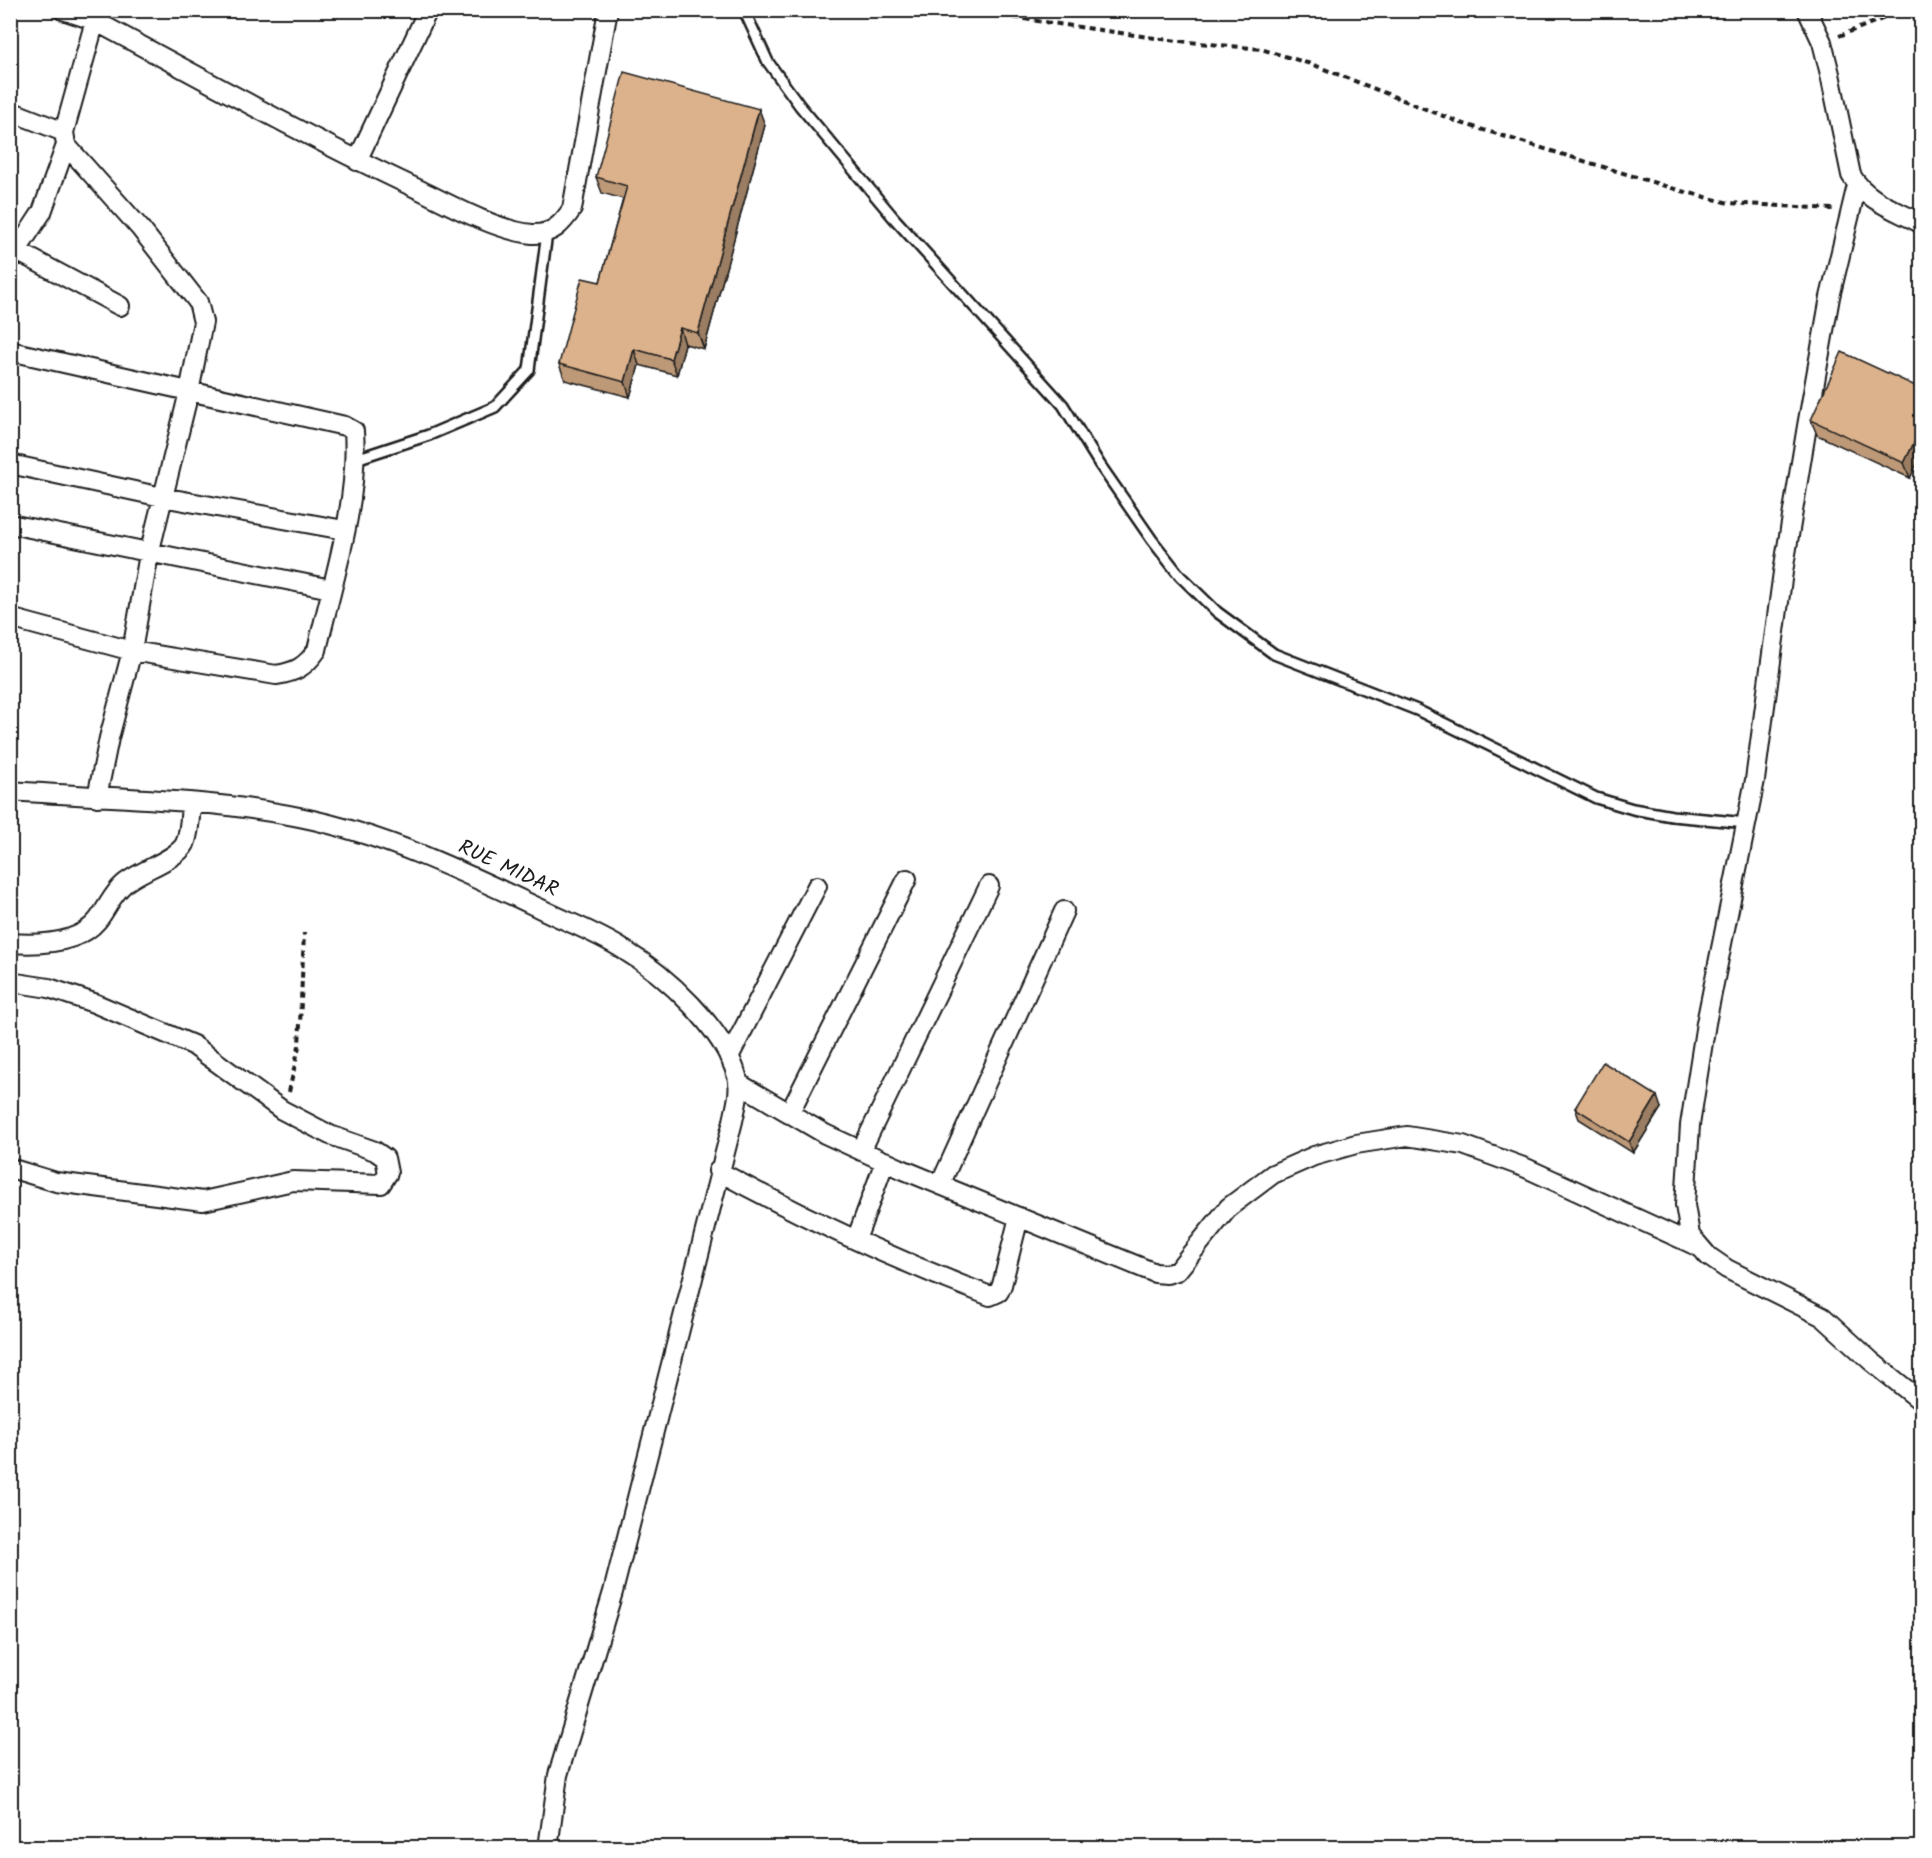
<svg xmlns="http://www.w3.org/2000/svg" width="1932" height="1858" viewBox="0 0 1932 1858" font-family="Kalam,sans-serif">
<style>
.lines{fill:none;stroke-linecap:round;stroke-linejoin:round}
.service-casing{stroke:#1c1c1c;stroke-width:14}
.minor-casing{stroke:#1c1c1c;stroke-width:22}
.path{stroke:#1c1c1c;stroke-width:4;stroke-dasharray:6 4.5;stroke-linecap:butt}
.service{stroke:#fff;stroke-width:9}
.minor{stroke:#fff;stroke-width:18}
.wall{fill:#bd9978;stroke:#1c1c1c;stroke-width:1.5}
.shaded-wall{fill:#9a7d62;stroke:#1c1c1c;stroke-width:1.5}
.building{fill:#dcb28c;stroke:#1c1c1c;stroke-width:1.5}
.labels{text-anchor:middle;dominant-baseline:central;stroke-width:4.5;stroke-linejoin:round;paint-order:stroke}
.street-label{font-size:21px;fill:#1c1c1c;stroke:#fff}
</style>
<rect width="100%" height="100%" fill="#fff"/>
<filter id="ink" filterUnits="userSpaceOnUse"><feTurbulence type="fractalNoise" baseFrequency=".0167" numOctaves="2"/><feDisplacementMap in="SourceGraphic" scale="12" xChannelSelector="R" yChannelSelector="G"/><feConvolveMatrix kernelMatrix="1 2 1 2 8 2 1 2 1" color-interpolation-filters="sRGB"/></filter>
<g filter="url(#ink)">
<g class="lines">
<defs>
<path id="service" d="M744 10 768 62 800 106 893 217 1063 405 1100 465 1152 540 1180 576 1217 612 1274 654 1417 710 1596 798 1633 809 1672 816 1747 823
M356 459 429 435 495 407 529 370 547 233"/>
<path id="minor" d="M63 10 93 20C202 78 310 139 422 191 452 206 499 231 532 234 552 235 562 224 572 209L608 10
M1807 10 1822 42 1830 74 1851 175C1866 201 1896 210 1922 224
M10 111 64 132
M357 161 428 10
M1857 185 1830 297 1807 426 1783 572 1755 780 1706 1023 1690 1125 1685 1205 1690 1235 1708 1256 1727 1269 1823 1317 1871 1361 1922 1402
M17 251 120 306
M10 261 42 212 66 145
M10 351 345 426 354 431C359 503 333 580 317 650 305 667 296 672 276 675L132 651 10 618
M10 464 162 497 344 530
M10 524 331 589
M10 791C106 798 205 798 299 817 384 834 461 871 539 908 567 922 598 933 624 950 666 975 723 1028 737 1076 741 1090 736 1107 733 1121L613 1592 558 1775 548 1848
M97 797 109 738 132 651 149 554 189 392 203 322 198 302 140 228 66 145 64 132 98 10
M10 943C38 945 78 944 97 921 107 909 112 894 124 884 138 871 176 860 185 844 190 832 190 816 191 803
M10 982 49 988 94 1003 193 1045 282 1110 330 1135 375 1151 385 1158 388 1173 381 1184 293 1181 203 1201 56 1182 10 1168
M729 1057 817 886
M738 1083 825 1134 899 1168 1155 1273 1167 1274 1177 1271 1229 1207 1273 1174 1314 1156 1356 1144 1407 1136 1463 1145 1526 1168 1699 1247
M789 1114 907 879
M861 1151 989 886
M718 1171C806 1219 897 1261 990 1296L999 1292 1002 1285 1019 1217
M940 1185 1064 911
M856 1240 885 1161"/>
</defs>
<use href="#service" class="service-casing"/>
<use href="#minor" class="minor-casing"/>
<path class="path" d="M962 10 1169 40 1261 49 1314 65 1461 123 1678 190 1729 203 1833 209
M1839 36 1905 10
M289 1092 299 1046 304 933"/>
<use href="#service" class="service"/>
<use href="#minor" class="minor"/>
</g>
<path class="wall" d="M765 125 704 349 685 344 677 375 639 365 630 397 565 380 559 364 600 282 623 199 602 193 596 177Z
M1922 389V454L1910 478 1817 435 1811 420Z
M1575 1108H1661L1633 1153 1579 1119Z"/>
<path class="shaded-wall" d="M759 109 765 125 704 349 698 333Z
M680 328 685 344 677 375 671 359Z
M634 349 639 365 630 397 625 382Z
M1922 426V454L1910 478 1904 463Z
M1657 1096 1661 1108 1633 1153 1629 1142Z"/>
<path class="building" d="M624 72 759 109 698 333 680 328 671 359 634 349 625 382 559 364 582 278 600 282 627 186 596 177Z
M1842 352 1922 389V426L1904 463 1811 420Z
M1603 1062 1657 1096 1629 1142 1575 1108Z"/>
</g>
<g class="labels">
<g class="street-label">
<text transform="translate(508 869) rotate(25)">RUE MIDAR</text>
</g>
</g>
<rect width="1932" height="1858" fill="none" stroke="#fff" stroke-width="36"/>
<rect x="18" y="18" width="1896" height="1822" fill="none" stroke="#1c1c1c" stroke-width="2" filter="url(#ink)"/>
</svg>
